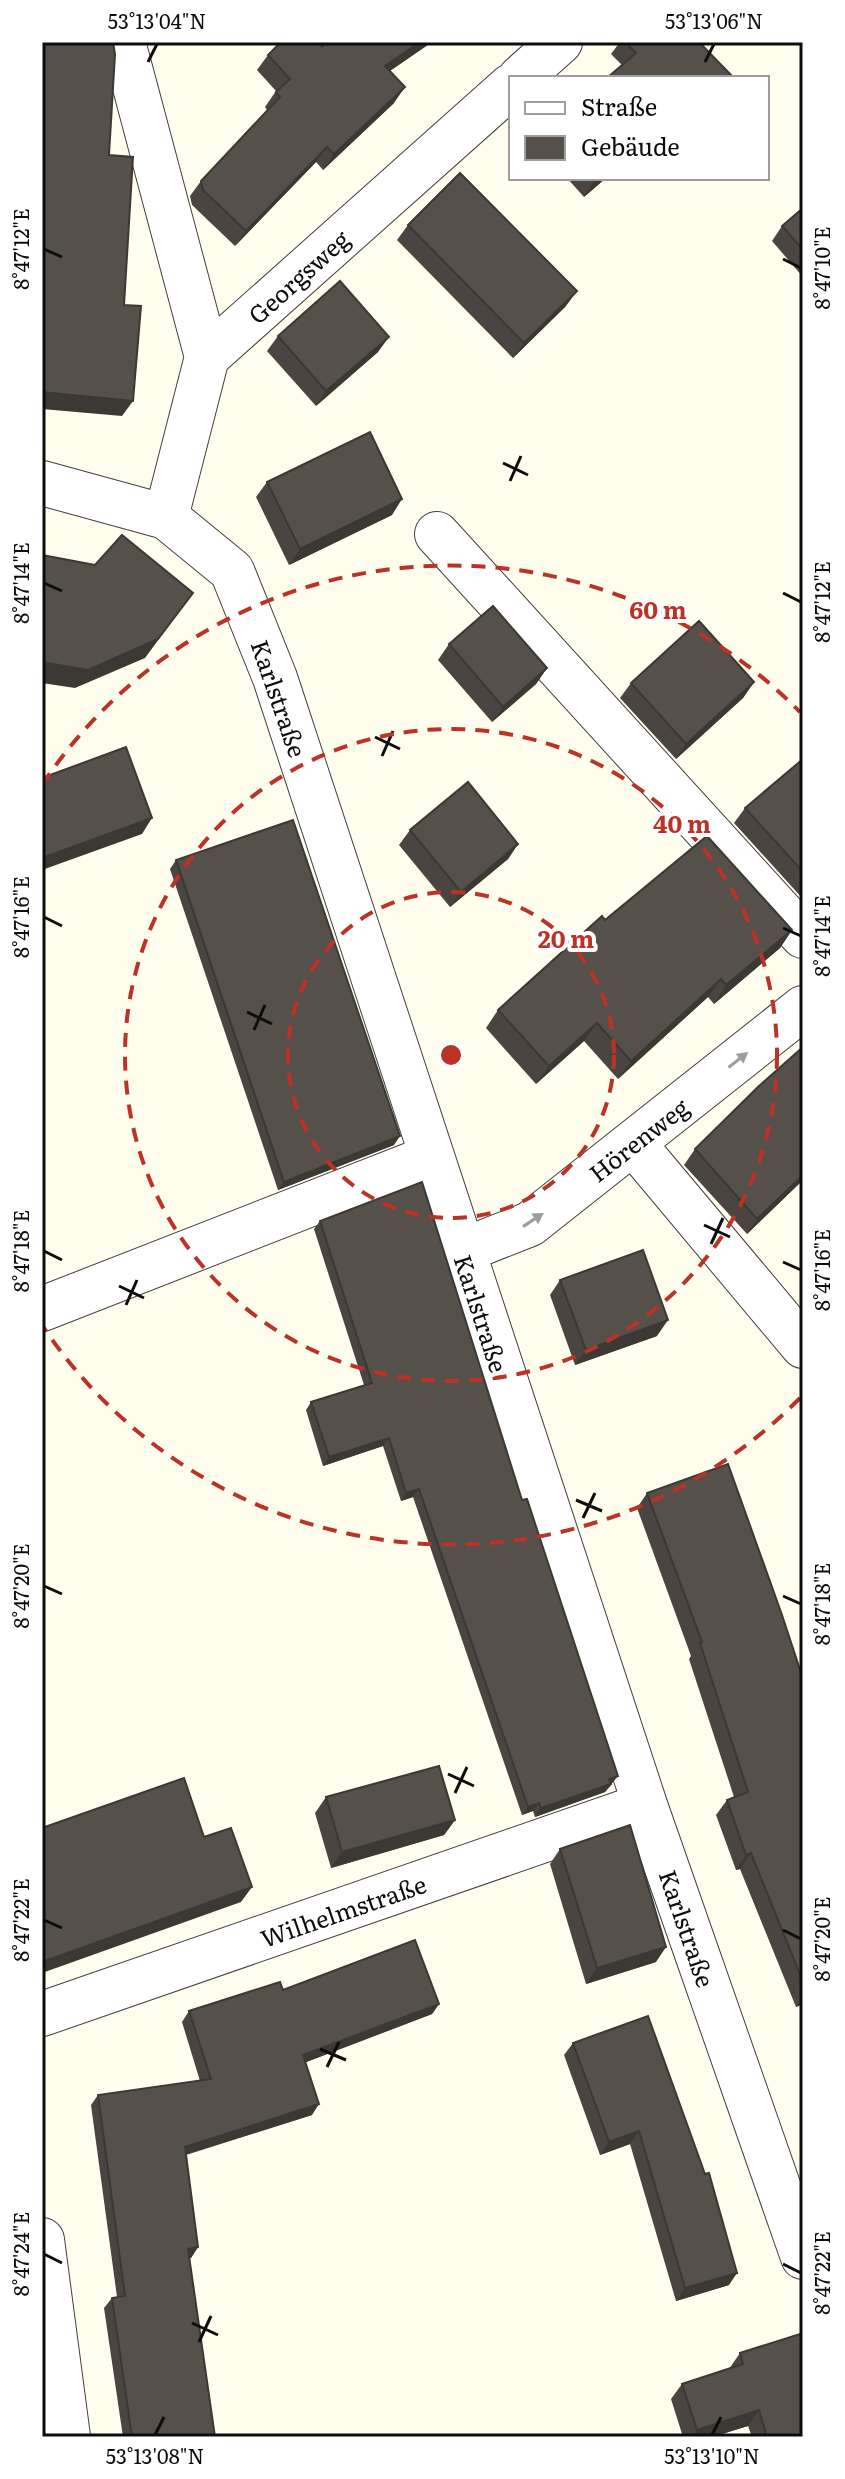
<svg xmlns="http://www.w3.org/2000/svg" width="845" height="2479" viewBox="0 0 845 2479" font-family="Literata,serif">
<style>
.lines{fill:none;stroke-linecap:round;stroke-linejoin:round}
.minor-casing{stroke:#404040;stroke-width:46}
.minor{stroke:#fff;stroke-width:44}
.wall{fill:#4a4540}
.shaded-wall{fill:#3c3834}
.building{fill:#56504a;stroke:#3c3834;stroke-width:2}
.oneway{fill:#9e9e9e}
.ticks{fill:none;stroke:#0d0d0d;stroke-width:3}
.ring{fill:none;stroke:#bb3227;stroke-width:4;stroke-dasharray:14 10}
.labels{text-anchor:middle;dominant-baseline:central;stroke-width:8;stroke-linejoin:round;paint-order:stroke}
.street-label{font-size:24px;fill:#0d0d0d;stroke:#fff}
.centre{fill:#bb3227;stroke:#fff;stroke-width:4}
.ring-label{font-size:24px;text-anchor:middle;font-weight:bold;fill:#bb3227;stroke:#fff;stroke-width:8;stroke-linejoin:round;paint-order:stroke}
.neatline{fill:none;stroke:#0d0d0d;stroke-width:3}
.ticks-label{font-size:20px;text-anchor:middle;fill:#0d0d0d}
</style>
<rect width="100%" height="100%" fill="#fffdee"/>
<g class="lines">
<defs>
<path id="minor" d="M123 42 207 357
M520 78 560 42
M42 483 166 517 232 571 275 678 645 1805 803 2257
M166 517 207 357 511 86
M437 534 803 936
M633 1143 803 1346
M462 1251 530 1224 803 1008
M42 1309 431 1157
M42 2014 645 1805
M42 2240 68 2437"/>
</defs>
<use href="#minor" class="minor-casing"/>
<use href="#minor" class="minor"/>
</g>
<path class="wall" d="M327 42H432L390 71 394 103 323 170 316 162 235 246 192 205 190 196 201 181 267 110 265 107 276 91 257 70 268 55 322 47Z
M620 42H699L622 65 611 54Z
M567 178H606L584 197Z
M803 208V277L772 241 782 226Z
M408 225 566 306 513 358 397 240Z
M278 336 378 352 316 406 267 351Z
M267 482 392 515 289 565 256 497Z
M449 644 547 668 536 684 492 722 438 660Z
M754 682 743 698 676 759 620 698 631 683Z
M803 759V899L734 823 745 808Z
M410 830 518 844 508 859 450 907 399 845Z
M176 860 394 1145 278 1190 170 869Z
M605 920 792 930 780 948 714 1004 708 997 618 1079 584 1041 536 1084 486 1028 498 1010Z
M803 1047V1180L747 1234 684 1165 695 1149Z
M320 1221 612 1784 605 1792 535 1817 533 1811 522 1815 413 1497 401 1501 383 1446 323 1466 306 1410 311 1402 364 1385 314 1229Z
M560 1280 657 1336 575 1365 550 1295Z
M647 1493 803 1679V2004L796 2007 740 1869 736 1870 716 1815 727 1800 734 1797 689 1659 691 1656 637 1508Z
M326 1797 455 1820 444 1835 331 1868 315 1813Z
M560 1849 656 1962 586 1984 550 1864Z
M283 1990 439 2004 432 2014 306 2062 312 2115 186 2155 198 2247 191 2258H189L215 2437H123L104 2308 112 2298 117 2297 91 2105 98 2095 200 2081 182 2022 189 2011Z
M648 2016 729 2285 676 2301 630 2144 600 2155 564 2055 573 2043Z
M740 2353 803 2437H752L748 2426 712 2437H683L671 2399 682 2384 729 2369Z"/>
<path class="shaded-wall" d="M420 42H432L375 81 385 66Z
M405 87 394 103 323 170 334 154Z
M327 147 316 162 235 246 246 231Z
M599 178H606L584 197 594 182Z
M577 291 566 306 513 358 524 343Z
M389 337 378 352 316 406 326 391Z
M42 392 133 401 122 416 42 409Z
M402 499 392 515 289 565 300 549Z
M193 593 145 658 75 688 42 683V662Z
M547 668 536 684 492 722 503 707Z
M754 682 743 698 676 759 686 744Z
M152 818 142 834 42 870V858Z
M518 844 508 859 450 907 461 892Z
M792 930 780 948 714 1004 726 985Z
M721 979 708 997 618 1079 631 1061Z
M597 1023 584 1041 536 1084 549 1066Z
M400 1136 394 1145 278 1190 284 1182Z
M803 1175V1180L747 1234 757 1219Z
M668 1320 657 1336 575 1365 586 1350Z
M389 1438 383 1446 323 1466 329 1457Z
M419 1489 413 1497 401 1501 406 1493Z
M618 1776 605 1792 535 1817 541 1808Z
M539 1803 533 1811 522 1815 528 1807Z
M455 1820 444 1835 331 1868 342 1852Z
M751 1853 740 1869 736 1870 746 1855Z
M252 1887 241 1902 42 1973V1962Z
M666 1947 656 1962 586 1984 597 1968Z
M803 1997V2004L796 2007Z
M439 2004 432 2014 296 2066 303 2055Z
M319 2104 312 2115 177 2157 185 2147Z
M639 2131 630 2144 600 2155 609 2142Z
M198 2247 191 2258 181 2259 188 2249Z
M737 2273 729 2285 676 2301 685 2288Z
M759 2410 748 2426 712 2437H692L697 2430Z"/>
<path class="building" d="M42 42H113L115 54 109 155 133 157 124 305 141 306 133 401 42 392Z
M281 42H317L322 47 327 42H420L385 66 405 87 334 154 327 147 246 231 203 190 201 181 280 97 276 92 290 79 268 55Z
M625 42H699L732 76 730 78H607L636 53Z
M460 173 577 291 524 343 408 225Z
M803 208V250L782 226Z
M340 281 389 337 326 391 278 336Z
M370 432 402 499 300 549 267 482Z
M122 535 193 593 158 639 88 670 42 662V555L95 565Z
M493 606 547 668 503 707 449 644Z
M699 621 754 682 686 744 631 683Z
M126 747 152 818 42 858V778Z
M803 759V872L745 808Z
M468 782 518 844 461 892 410 830Z
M293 820 400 1136 284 1182 176 860Z
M707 836 792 930 726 985 721 979 631 1061 597 1023 549 1066 498 1010 602 916 605 920Z
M803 1047V1175L757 1219 695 1149 759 1086Z
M422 1182 522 1500 527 1499 618 1776 609 1779 611 1784 541 1808 539 1803 528 1807 419 1489 406 1493 389 1438 329 1457 311 1402 372 1383 320 1221Z
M643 1250 668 1320 586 1350 560 1280Z
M728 1464 782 1615 803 1679V1982L751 1853 746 1855 727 1800 748 1792 700 1643 702 1642 647 1493Z
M439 1766 455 1820 342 1852 326 1797Z
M184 1778 204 1837 231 1828 252 1887 42 1962V1828Z
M630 1825 666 1947 597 1968 560 1849Z
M415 1940 439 2004 303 2055 319 2104 185 2147 198 2247 188 2249 215 2437H132L112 2298 125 2296 98 2095 211 2079 189 2011 280 1982 283 1990Z
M648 2016 705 2174 709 2173 737 2273 685 2288 639 2131 609 2142 573 2043Z
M803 2333V2437H767L759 2410 697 2430 682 2384 743 2364 740 2353Z"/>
<defs><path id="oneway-solid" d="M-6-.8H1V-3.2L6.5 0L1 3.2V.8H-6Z" transform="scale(2)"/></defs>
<g class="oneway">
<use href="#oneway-solid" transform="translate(738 1060) rotate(-38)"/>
<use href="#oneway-solid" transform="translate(533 1220) rotate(-33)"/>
</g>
<path class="ticks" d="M148 62 157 44M705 62 714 44M44 249 62 257M783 259 801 268M503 463 528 475M510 481 521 456M44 583 62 591M783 593 801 602M375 737 400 749M382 756 393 731M44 917 62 926M783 928 801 936M247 1012 272 1024M254 1030 265 1005M704 1225 730 1237M711 1244 723 1218M44 1251 62 1260M783 1262 801 1270M119 1286 144 1298M126 1305 137 1280M576 1500 602 1511M583 1518 595 1493M44 1586 62 1594M783 1596 801 1604M448 1774 474 1786M455 1793 467 1767M44 1920 62 1928M783 1930 801 1939M320 2049 346 2060M327 2067 339 2042M44 2254 62 2263M783 2264 801 2273M192 2323 218 2335M199 2342 211 2316M155 2435 164 2417M712 2435 721 2417"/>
<g class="ring">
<circle cx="451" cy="1055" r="163"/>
<circle cx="451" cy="1055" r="326"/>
<path d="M800 1398A490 490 0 0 1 42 1325M42 785A490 490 0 0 1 800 712"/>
</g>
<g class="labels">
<g class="street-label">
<text transform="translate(298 276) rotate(-42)">Georgsweg</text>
<text transform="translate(280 698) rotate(71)">Karlstraße</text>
<text transform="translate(638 1139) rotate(-38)">Hörenweg</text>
<text transform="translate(482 1313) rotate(72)">Karlstraße</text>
<text transform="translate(343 1910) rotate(-19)">Wilhelmstraße</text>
<text transform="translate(688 1928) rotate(71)">Karlstraße</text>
</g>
</g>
<circle cx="451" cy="1055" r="12" class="centre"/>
<g class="ring-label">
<text x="658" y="619">60 m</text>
<text x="682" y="833">40 m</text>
<text x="566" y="948">20 m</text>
</g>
<rect width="845" height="2479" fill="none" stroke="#ffffff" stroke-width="88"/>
<rect x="509" y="76" width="260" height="104" fill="#ffffff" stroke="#9e9e9e" stroke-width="2"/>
<rect x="525" y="102" width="40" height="12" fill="#ffffff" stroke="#9e9e9e" stroke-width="2"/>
<text x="581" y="116" font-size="24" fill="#0d0d0d">Straße</text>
<rect x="525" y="136" width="40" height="24" fill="#56504a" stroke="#9e9e9e" stroke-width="2"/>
<text x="581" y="156" font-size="24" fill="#0d0d0d">Gebäude</text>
<rect x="44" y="44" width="757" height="2391" class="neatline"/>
<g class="ticks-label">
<text x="157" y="29">53°13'04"N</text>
<text x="714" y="29">53°13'06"N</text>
<text transform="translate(22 249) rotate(-90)" y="7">8°47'12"E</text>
<text transform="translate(823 268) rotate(-90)" y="7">8°47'10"E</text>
<text transform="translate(22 583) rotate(-90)" y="7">8°47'14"E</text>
<text transform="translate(823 602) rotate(-90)" y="7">8°47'12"E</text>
<text transform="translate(22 917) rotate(-90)" y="7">8°47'16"E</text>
<text transform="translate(823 936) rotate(-90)" y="7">8°47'14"E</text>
<text transform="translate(22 1251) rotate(-90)" y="7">8°47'18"E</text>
<text transform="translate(823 1270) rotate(-90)" y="7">8°47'16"E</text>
<text transform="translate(22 1586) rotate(-90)" y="7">8°47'20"E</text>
<text transform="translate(823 1604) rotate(-90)" y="7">8°47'18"E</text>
<text transform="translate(22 1920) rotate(-90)" y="7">8°47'22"E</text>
<text transform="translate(823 1939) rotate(-90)" y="7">8°47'20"E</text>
<text transform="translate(22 2254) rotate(-90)" y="7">8°47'24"E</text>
<text transform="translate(823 2273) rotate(-90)" y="7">8°47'22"E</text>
<text x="155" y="2464">53°13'08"N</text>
<text x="712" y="2464">53°13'10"N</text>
</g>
</svg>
